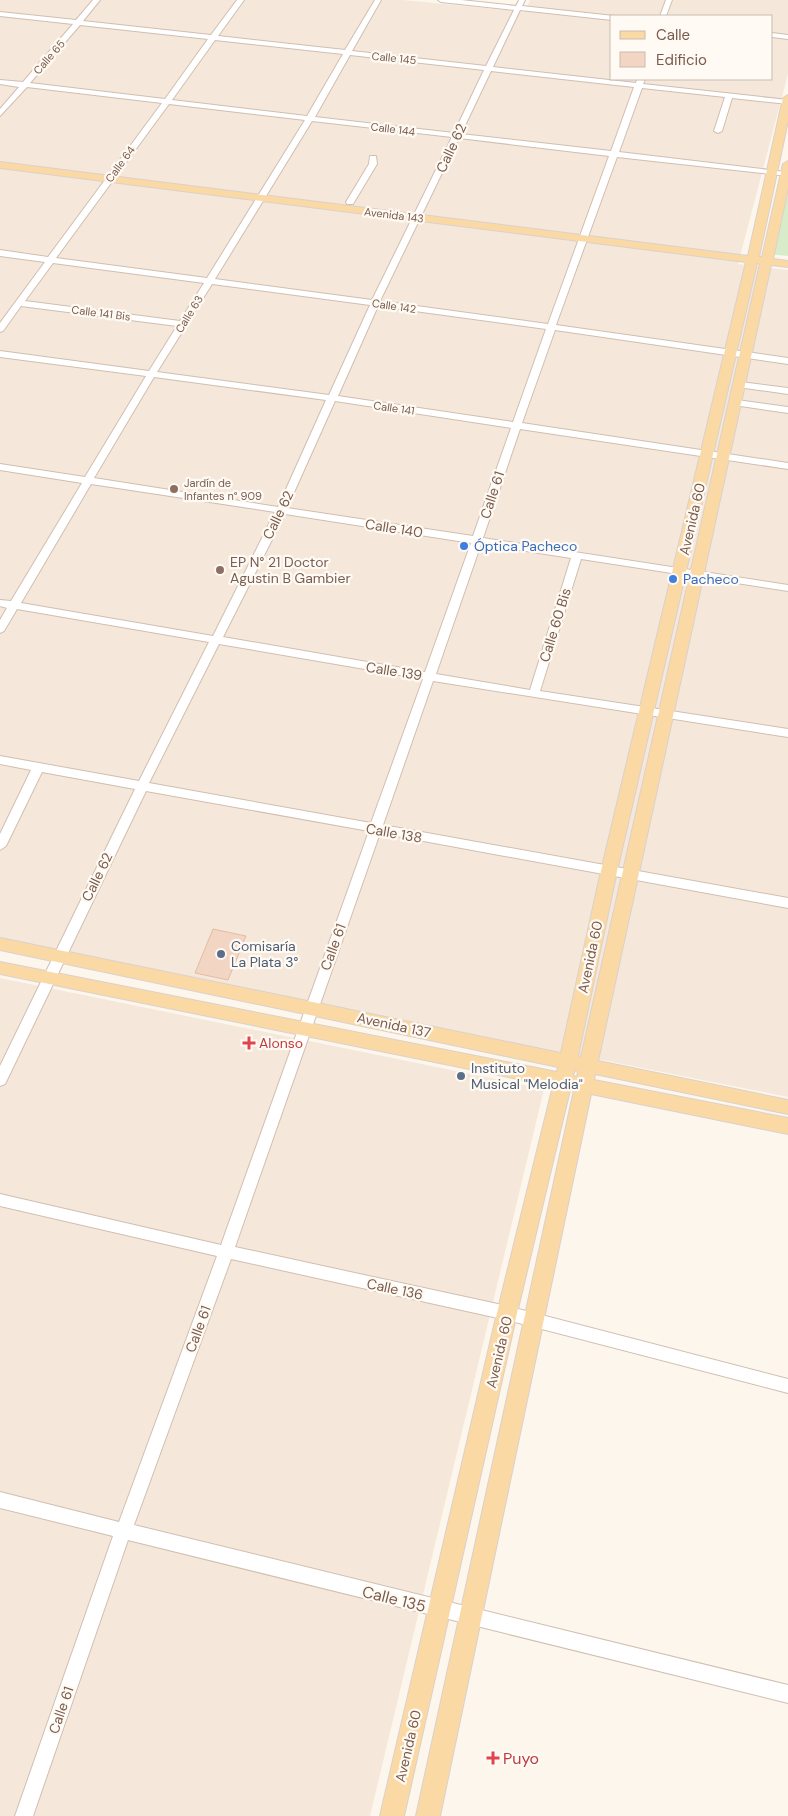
<svg xmlns="http://www.w3.org/2000/svg" width="788" height="1816" viewBox="0 0 788 1816" font-family="'DM Sans',sans-serif">
<style>
.residential{fill:#f5e8da;fill-rule:evenodd}
.green{fill:#d8ecc9}
.building{fill:#f3d5c3;stroke:#e6bba3}
.lines{fill:none;stroke-linecap:round;stroke-linejoin:round}
.minor-casing{stroke:#d1beb0;stroke-width:2}
.major-casing{stroke:#dad1cd;stroke-width:2}
.minor{fill:#fff;fill-rule:evenodd}
.major{fill:#fbd9a5;fill-rule:evenodd}
.education-dot{fill:#8d6e63;stroke:#fffaf3;stroke-width:2}
.shop-dot{fill:#3f7fe0;stroke:#fffaf3;stroke-width:2}
.service-dot{fill:#5c6f8a;stroke:#fffaf3;stroke-width:2}
.health-dot{fill:#e0444e;stroke:#fffaf3;stroke-width:2}
.labels{text-anchor:middle;dominant-baseline:central;stroke-width:4.5;stroke-linejoin:round;paint-order:stroke}
.far-street-label{font-size:11px;fill:#7a5c4d;stroke:#fffaf3}
.far-education-label{font-size:11px;fill:#785e54;stroke:#fffaf3;text-anchor:start}
.street-label{font-size:14px;fill:#7a5c4d;stroke:#fffaf3}
.shop-label{font-size:14px;fill:#366cbe;stroke:#fffaf3;text-anchor:start}
.education-label{font-size:14px;fill:#785e54;stroke:#fffaf3;text-anchor:start}
.service-label{font-size:14px;fill:#4e5e75;stroke:#fffaf3;text-anchor:start}
.health-label{font-size:14px;fill:#be3a42;stroke:#fffaf3;text-anchor:start}
.near-street-label{font-size:16px;fill:#7a5c4d;stroke:#fffaf3}
.near-health-label{font-size:16px;fill:#be3a42;stroke:#fffaf3;text-anchor:start}
</style>
<rect width="100%" height="100%" fill="#fdf6ec"/>
<path class="residential" d="M0 0H403L525 12 530 0H788V74L738 264 788 270V1097L0 940ZM612 16H772V79H612Z
M0 978 544 1089 370 1816H0Z"/>
<path class="green" d="M788 165V256L769 254Z"/>
<path class="building" d="M213 929 246 936 228 980 195 973Z"/>
<g class="lines">
<defs>
<path id="minor" d="M93 0H100L83 21 211 35 237 0H244L218 36 345 50 375 0H381L352 51 486 66 514 10 441 2 438 0H461L516 6 519 0H525L522 6 614 16H612V20L520 10 493 67 636 83 637 79H645L643 84 788 100V104L732 98 722 131 718 133 714 131 725 97 642 88 619 152 786 172H788V176L617 157 556 325 788 358V364L555 330 522 423 788 463V469L520 429 483 538 788 585V591L581 559 540 691 788 729V737L433 681 383 825 788 898V908L380 833 235 1247 507 1306 788 1379V1393L507 1320 231 1259 134 1525 788 1685V1703L128 1540 33 1816H15L113 1536 0 1508V1492L119 1522 217 1256 0 1206V1194L221 1245 369 831 146 791 7 1080 5 1084 0 1086V1066L135 789 42 772 6 846 0 850V834L31 770 0 764V756L139 781 209 642 17 609 4 631 0 633V620L7 608 0 606V600L11 601 82 483 0 470V464L85 477 146 376 0 357V351L149 371 177 326 21 306 3 331 0 332V323L45 262 0 256V250L48 257 162 103 27 87 0 116V109L19 87 0 84V80L23 82 73 24 0 16V12L76 20ZM80 25 208 39 165 99 30 83ZM215 40 343 54 307 116 172 100ZM350 55 484 70 454 133 315 117ZM491 71 634 87 611 151 461 134ZM169 104 305 120 207 278 56 258ZM312 121 452 137 372 300 215 279ZM459 138 609 156 548 324 380 301ZM53 263 204 283 180 321 25 301ZM212 284 370 305 329 395 157 372ZM378 306 546 329 513 422 338 396ZM154 377 326 400 278 507 94 478ZM335 401 511 428 473 536 287 508ZM91 484 275 512 213 636 21 603ZM285 514 471 543 425 672 223 637ZM481 544 571 558 530 690 436 674ZM219 644 423 679 371 823 149 783Z
M666 0H672L666 16H660Z
M772 33 788 35V39L772 37Z
M370 156H376L377 164 353 204H347L346 202 369 164Z
M741 382 788 388V394L738 387V383Z
M737 400 788 407V413L734 405 732 403Z"/>
<path id="major" d="M788 95V121L759 257H762L783 164 788 161V188L773 259 788 261V267L771 265 598 1061 788 1100V1114L595 1074 594 1080 788 1118V1134L591 1094 440 1816H416L574 1090H570L517 1313 404 1816H380L497 1313 553 1086 0 974V962L557 1072 558 1067 0 950V938L561 1053 601 871 746 262 0 168V162L748 256 783 98ZM757 263 760 264 581 1057 578 1056 617 871ZM575 1070 578 1071 577 1077 573 1076Z"/>
</defs>
<use href="#minor" class="minor-casing"/>
<use href="#major" class="major-casing"/>
<use href="#minor" class="minor"/>
<use href="#major" class="major"/>
</g>
<g class="education-dot">
<circle cx="174" cy="489" r="5"/>
<circle cx="220" cy="570" r="5"/>
</g>
<g class="shop-dot">
<circle cx="464" cy="546" r="5"/>
<circle cx="673" cy="579" r="5"/>
</g>
<g class="service-dot">
<circle cx="221" cy="954" r="5"/>
<circle cx="461" cy="1076" r="5"/>
</g>
<g class="health-dot">
<path d="M246.5 1035.5h5v5h5v5h-5v5h-5v-5h-5v-5h5z"/>
<path d="M490.5 1750.5h5v5h5v5h-5v5h-5v-5h-5v-5h5z"/>
</g>
<g class="labels">
<g class="far-street-label">
<text transform="translate(49 57) rotate(-49)">Calle 65</text>
<text transform="translate(394 58) rotate(6)">Calle 145</text>
<text transform="translate(393 129) rotate(7)">Calle 144</text>
<text transform="translate(120 164) rotate(-54)">Calle 64</text>
<text transform="translate(394 215) rotate(7)">Avenida 143</text>
<text transform="translate(394 306) rotate(8)">Calle 142</text>
<text transform="translate(101 313) rotate(7)">Calle 141 Bis</text>
<text transform="translate(189 314) rotate(-58)">Calle 63</text>
<text transform="translate(394 408) rotate(8)">Calle 141</text>
</g>
<g class="far-education-label">
<text x="184" y="483">Jardín de<tspan x="184" dy="13">Infantes n° 909</tspan></text>
</g>
<g class="street-label">
<text transform="translate(451 148) rotate(-65)">Calle 62</text>
<text transform="translate(492 495) rotate(-72)">Calle 61</text>
<text transform="translate(278 515) rotate(-64)">Calle 62</text>
<text transform="translate(692 519) rotate(-77)">Avenida 60</text>
<text transform="translate(394 528) rotate(9)">Calle 140</text>
<text transform="translate(555 625) rotate(-73)">Calle 60 Bis</text>
<text transform="translate(394 671) rotate(9)">Calle 139</text>
<text transform="translate(394 833) rotate(10)">Calle 138</text>
<text transform="translate(97 877) rotate(-64)">Calle 62</text>
<text transform="translate(333 947) rotate(-70)">Calle 61</text>
<text transform="translate(590 957) rotate(-78)">Avenida 60</text>
<text transform="translate(394 1025) rotate(12)">Avenida 137</text>
<text transform="translate(395 1289) rotate(12)">Calle 136</text>
<text transform="translate(198 1329) rotate(-70)">Calle 61</text>
<text transform="translate(499 1352) rotate(-77)">Avenida 60</text>
<text transform="translate(61 1710) rotate(-71)">Calle 61</text>
<text transform="translate(408 1746) rotate(-77)">Avenida 60</text>
</g>
<g class="shop-label">
<text x="474" y="546">Óptica Pacheco</text>
<text x="683" y="579">Pacheco</text>
</g>
<g class="education-label">
<text x="230" y="562">EP N° 21 Doctor<tspan x="230" dy="16">Agustin B Gambier</tspan></text>
</g>
<g class="service-label">
<text x="231" y="946">Comisaría<tspan x="231" dy="16">La Plata 3°</tspan></text>
<text x="471" y="1068">Instituto<tspan x="471" dy="16">Musical "Melodia"</tspan></text>
</g>
<g class="health-label">
<text x="259" y="1043">Alonso</text>
</g>
<g class="near-street-label">
<text transform="translate(394 1599) rotate(14)">Calle 135</text>
</g>
<g class="near-health-label">
<text x="503" y="1758">Puyo</text>
</g>
</g>
<rect x="610" y="15" width="162" height="65" fill="#fffaf3" stroke="#cabbb1"/>
<rect x="620" y="31" width="25" height="8" fill="#fbd9a5" stroke="#cabbb1"/>
<text x="656" y="40" font-size="15" fill="#7a5c4d">Calle</text>
<rect x="620" y="52" width="25" height="15" fill="#f3d5c3" stroke="#cabbb1"/>
<text x="656" y="65" font-size="15" fill="#7a5c4d">Edificio</text>
</svg>
